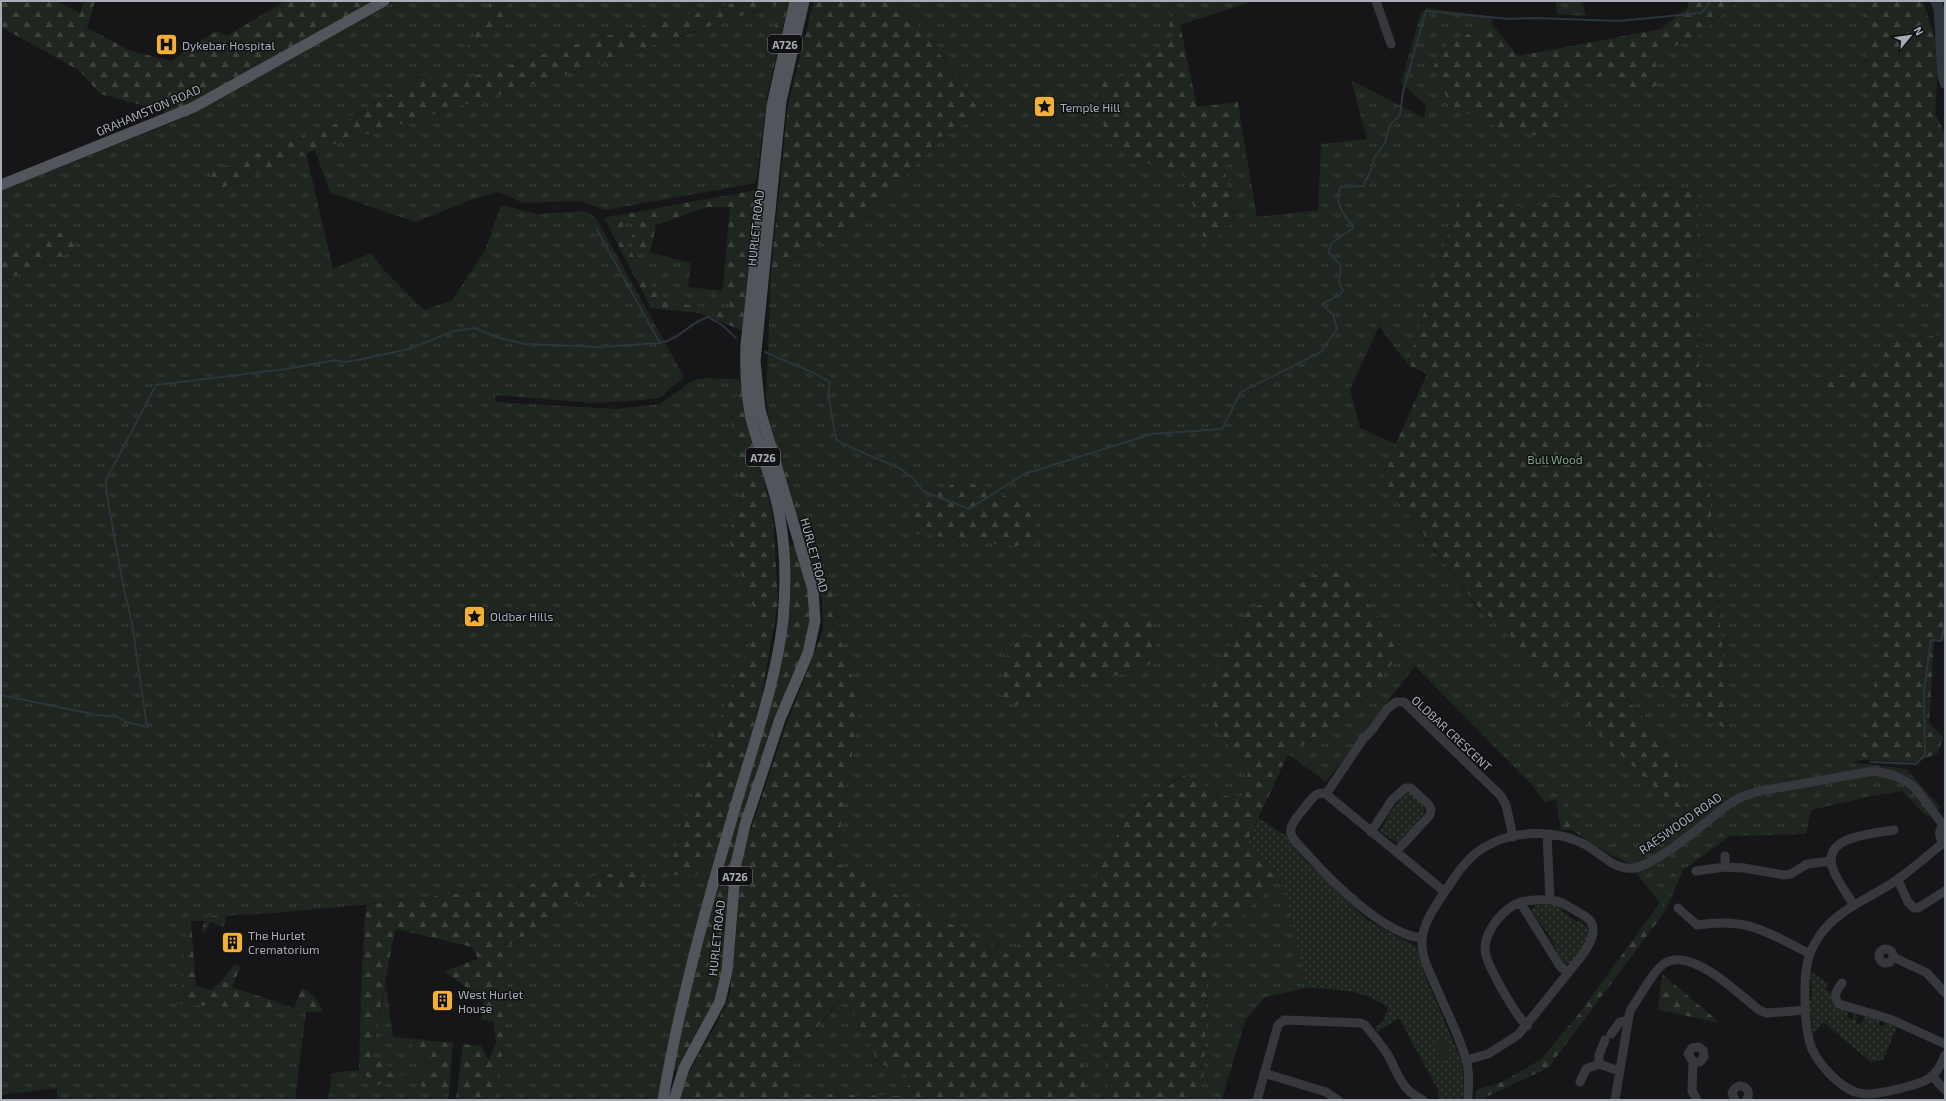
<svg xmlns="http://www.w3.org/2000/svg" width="1946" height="1101" viewBox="0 0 1946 1101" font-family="'Exo 2',sans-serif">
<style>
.grass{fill:url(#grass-tufts);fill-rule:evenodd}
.forest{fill:url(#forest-firs);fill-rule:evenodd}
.park{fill:url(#park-dots)}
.garden{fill:#1e261f}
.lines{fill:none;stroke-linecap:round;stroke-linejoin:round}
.stream{stroke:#2c353c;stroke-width:2}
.river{stroke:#2c353c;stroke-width:11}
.minor{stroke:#37383d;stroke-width:9}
.major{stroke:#53555c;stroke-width:11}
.labels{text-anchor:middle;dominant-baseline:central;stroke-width:3;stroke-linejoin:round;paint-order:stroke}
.shield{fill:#111113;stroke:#7b7e86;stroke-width:1}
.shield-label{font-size:11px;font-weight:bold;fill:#a8adb8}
.poi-label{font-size:12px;fill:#a8adb8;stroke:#111113;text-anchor:start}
.street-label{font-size:12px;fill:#a8adb8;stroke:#111113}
.park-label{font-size:12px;fill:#7fa381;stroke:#111113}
</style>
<defs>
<pattern id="grass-tufts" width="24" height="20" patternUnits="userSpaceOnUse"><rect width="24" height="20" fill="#1e261f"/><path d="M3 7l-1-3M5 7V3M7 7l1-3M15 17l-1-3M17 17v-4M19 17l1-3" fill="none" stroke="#3c433d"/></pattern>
<pattern id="forest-firs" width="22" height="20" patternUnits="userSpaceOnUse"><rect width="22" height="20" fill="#1e261f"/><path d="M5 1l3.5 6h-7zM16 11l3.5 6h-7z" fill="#3c433d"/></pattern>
<pattern id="park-dots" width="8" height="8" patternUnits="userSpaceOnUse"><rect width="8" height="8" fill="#1e261f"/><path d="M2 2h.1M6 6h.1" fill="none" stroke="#3c433d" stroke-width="1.8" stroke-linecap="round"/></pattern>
</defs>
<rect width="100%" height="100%" fill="#161618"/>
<path class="grass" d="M396 1H490L485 17 467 48 505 28 509 1H741L572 45 448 84 426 74 340 122 210 172 216 190 306 153 333 269 371 253 385 271 424 310 452 300 485 250 501 205 538 214 585 211 596 218 684 377 659 398 643 400 592 403 495 395 496 402 615 409 660 404 693 380 708 378 738 379 740 382 731 420 742 493 728 537 759 623 733 682 667 874 719 847 660 1100H494L505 1037 509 945 590 895 646 887 641 870 370 904 275 913 187 918 181 1004 306 1012 295 1100H57V1088L1 1095V281L77 250 65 231 1 257V191L178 120Z
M901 1H1254L1180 25 1164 10 1174 37 1139 73 1103 80 1096 101 1162 170H1182L1207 247 1234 219 1224 167 1246 153 1257 217 1318 210 1321 144 1367 139 1351 80 1424 118 1426 105 1401 83 1421 12 1428 8 1495 17 1491 23 1446 45 1566 107 1569 89 1601 76 1644 92 1653 54 1694 39 1738 1H1865L1870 135 1880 175 1879 287H1936L1945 304V334L1890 342 1877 371 1817 378 1814 387H1872L1877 671 1863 743V760L1850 762 1906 769 1941 808 1927 817 1902 791 1867 797 1811 810 1806 834 1730 836 1683 870 1666 910 1627 862 1609 854 1611 848 1575 818 1556 799 1545 803 1533 786 1415 666 1326 782 1288 754 1355 713 1329 565 1281 597 1249 609 1216 728 1248 772 1243 796H1223L1184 774 1125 819 1093 884 1023 921 1015 958 835 862 861 698 843 653 835 601 831 588 824 589 766 399 771 271 870 215 944 134 984 115ZM1580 185 1698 190 1695 311 1729 732 1663 685 1626 697 1676 755 1687 817 1513 651 1508 624 1482 614 1381 477 1396 444 1360 428 1350 389 1379 326 1408 365 1459 198 1533 208ZM1139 670 1087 682H1054Z
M1555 1H1582L1586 16 1558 14Z
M779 4 756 183 605 210 580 201 523 203 499 192 468 201 416 222 330 193 315 150 563 75Z
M625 221 639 223 636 249 691 263 688 287 722 291 723 286 735 289 728 310 668 302 652 287 621 235Z
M1281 876 1307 988 1265 997 1245 1021 1222 1100H1199L1204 1071 1209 928 1239 918Z
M1111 955 1101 1027 1110 1100H1088L1086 1081 1069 1014 1044 961Z
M386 984 393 1037 406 1038 430 1066 422 1087 449 1094 448 1100H328L332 1073 359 1070 375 1085 410 1080 372 1056Z
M843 997 849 1006 879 1063 907 1075 910 1084 897 1096 791 1093V1060Z"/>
<path class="forest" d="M1 1H56L80 13 84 1H95L87 28 131 51 172 61 191 46 217 31 227 36 285 1H374L198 101 164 114V111L100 94 80 71 1 27Z
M490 1H509L505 28 466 49 485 17Z
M741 1H789L767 96 778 4 563 75 315 150 216 190 210 172 340 122 426 74 448 84 572 45Z
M814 1H901L984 115 944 134 870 215 771 271 788 104Z
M1688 1H1738L1694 39 1653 54 1661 83 1644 92 1601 76 1569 89 1566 107 1541 136 1503 130 1449 104 1434 66 1446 45 1491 23 1518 56 1661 29 1688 7Z
M1865 1H1923L1939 51 1935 114 1945 134V304L1936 287H1879L1880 175 1870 135Z
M1163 9 1180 25 1197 107 1238 102 1246 153 1224 167 1234 220 1207 248 1182 171 1162 170 1114 147 1093 103 1096 101 1103 80 1138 73 1173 37Z
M1580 185 1698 190 1695 311 1729 732 1663 685 1626 698 1676 755 1687 818 1513 651 1508 624 1483 614 1381 477 1427 374 1408 365 1459 198 1533 208Z
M756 190 743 331 699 313 651 308 604 218ZM707 207H730L723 286 734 290 728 310 668 302 652 287 621 235 625 221 639 223 631 238 636 249 650 253 656 225Z
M65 231 77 250 1 281V257Z
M1945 334V640L1934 641 1929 723 1943 737 1938 753 1916 762 1863 760V743L1877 671 1872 387H1813L1817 378 1877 371 1890 342Z
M740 382 773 517 778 602 761 699 719 847 695 877 667 874 733 682 759 623 728 537 742 493 731 420Z
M766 399 824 589 831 588 835 601 843 653 861 698 835 862 1015 958 1023 921 1093 884 1125 819 1185 774 1223 796H1243L1248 772 1216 728 1206 686 1249 609 1281 597 1329 565 1354 586 1403 649 1355 713 1288 754 1247 843 1281 876 1239 918 1209 928 1204 1071 1199 1100H1110L1101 1027 1111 955 1044 961 1069 1014 1087 1081 1088 1100H680C688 1062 718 1030 730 993L743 854 783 733 823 631 822 601 772 438ZM842 997 849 1006 879 1063 907 1075 910 1084 897 1096 791 1093V1060Z
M960 479 1027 504 1041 535V542L1014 546 913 533 907 513Z
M795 545 810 597 811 612 809 633 747 807 732 858 725 965 717 1001 707 1022 677 1070H673L698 958 773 690 788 546Z
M1150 616 1157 641 1155 661 1139 670 1087 682H1054L1015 706 997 692 1010 646 1034 634 1070 624Z
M1556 799 1575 818 1611 848 1609 854 1572 830H1561Z
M641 870 646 887 590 895 509 945 505 1037 494 1100H456L463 1044 481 1046 489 1060 496 1042 493 1021 481 1020 483 1000 444 971 478 959 472 947 395 929 372 1056 411 1081 375 1085 359 1070 362 966 366 905Z
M1660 903 1666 910 1548 1068 1486 1097 1485 1100H1475L1476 1090 1504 1081 1540 1060 1577 1016Z
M227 915 223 927 210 922 205 933 201 931 205 921H193L191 923 196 986 214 991 213 988 221 982 235 964 241 966 232 987 294 1008 302 988C313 994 318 999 322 1012H306L181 1004 187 918Z
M1662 974 1720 1023 1658 1010Z
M406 1038 453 1043 449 1094 422 1087 416 1074 430 1066Z"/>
<path class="park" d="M1406 791C1414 794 1424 804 1425 812L1399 844 1380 831 1394 807Z
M1259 818 1283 834H1286L1303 858 1367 920 1416 947 1425 976 1461 1060 1463 1075V1100L1437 1099 1439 1092 1399 1018 1377 1032 1375 1028 1384 1020 1388 1008C1363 988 1337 990 1307 988L1281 876 1247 843Z
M1539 905H1555L1562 907V911L1576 922 1580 921 1587 928 1590 937 1571 963 1567 965C1558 959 1556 947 1551 938 1545 928 1538 922 1531 911L1532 908Z
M1810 971 1828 983 1825 989 1830 993 1832 1000 1848 1011 1847 1017 1852 1020 1854 1013 1857 1016 1856 1023 1861 1024 1865 1017 1868 1016 1880 1021 1878 1025 1882 1027 1886 1021 1898 1025 1883 1060 1871 1062 1823 1022 1813 1035 1809 1001 1812 1000Z"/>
<path class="garden" d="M1444 1038 1452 1057 1441 1062 1433 1043Z"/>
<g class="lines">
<path class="stream" d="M597 230 660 343C679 340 690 322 708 317L722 325 736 338
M765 352 814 373 830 382 828 393 836 439 841 443 901 469 913 478 923 491 969 509 1024 474 1152 434 1222 429 1241 392 1321 352 1337 329 1333 315 1322 304C1329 300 1339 297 1343 291L1339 281 1341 268 1339 263 1328 252 1332 243 1353 228V225C1343 216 1333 200 1341 187L1363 186 1373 166 1374 158 1385 143 1390 125 1400 115 1403 92 1426 11 1509 19 1535 18 1619 21 1701 13 1711 1
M1 695 97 715 118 717 126 722 147 727 132 623 124 590 106 490V480L156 385 286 369 336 360 343 362 358 360 409 349 454 331 475 328 499 338 525 344 600 347 660 343
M1871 762 1916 764 1925 755 1924 691 1931 640 1941 641 1945 625"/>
<path class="river" d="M1936 1 1939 9 1943 75 1945 83"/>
<path class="minor" d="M1376 1 1391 44
M1326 794 1363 739 1372 730 1387 709 1396 702H1404L1501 796 1506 805 1513 837
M1945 823C1938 829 1938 838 1945 844
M1371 832 1392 800 1405 788H1411L1428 804 1431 809 1430 815 1396 852
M1547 834 1550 900
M1943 843C1928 855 1914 868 1898 879 1872 898 1840 907 1820 935 1817 940 1812 947 1810 954 1802 973 1804 1031 1812 1049 1820 1066 1838 1085 1855 1092 1870 1097 1888 1091 1902 1088 1926 1082 1936 1079 1945 1055
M1725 856V867
M1696 871 1725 867 1744 868 1784 875 1791 874 1807 864 1831 861
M1898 880 1908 902 1914 908H1918L1945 891
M1853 904C1847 894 1839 883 1834 872 1818 836 1872 834 1894 830
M1678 908 1697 925C1748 917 1767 932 1810 954
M1422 938C1385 935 1332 882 1308 855 1303 849 1293 841 1291 833 1288 824 1304 810 1309 802 1314 796 1318 791 1326 794L1445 892
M1879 956a7 7 0 1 1 14 0a7 7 0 1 1-14 0Z
M1893 957 1927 973 1945 993
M1842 983C1837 991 1832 995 1839 1004L1890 1019 1945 1044
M1527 1026C1516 1015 1485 964 1485 949 1485 932 1500 913 1514 905 1523 900 1540 899 1550 900 1560 900 1569 907 1578 912 1585 916 1593 920 1593 929 1594 944 1576 962 1568 973
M1611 1034 1620 1022 1628 1020
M1466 1060 1488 1054 1518 1035 1568 973 1560 966 1520 902
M1693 1062H1700L1704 1057 1703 1050 1699 1047 1692 1048 1688 1054 1693 1062 1692 1091 1697 1100
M1599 1064V1055L1605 1040
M1264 1073 1326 1092 1338 1100
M1933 1077 1945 1090
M1580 1082 1586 1069 1599 1064 1619 1071
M1257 1100 1278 1025 1284 1020 1361 1023 1365 1025C1373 1035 1381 1044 1388 1055 1399 1075 1400 1089 1423 1100
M1468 1100C1468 1088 1470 1075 1467 1064 1461 1038 1447 1013 1437 989 1430 973 1421 957 1422 940 1424 918 1440 900 1452 881 1460 869 1471 854 1485 847 1513 830 1555 829 1584 844 1600 852 1614 871 1634 868 1658 864 1708 820 1729 804L1741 797 1760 791 1874 771 1893 775 1909 783 1917 790 1943 825
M1615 1100 1629 1015 1631 1009C1640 997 1654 968 1667 962 1694 949 1740 995 1759 1010L1767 1013 1806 1010
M1735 1100 1732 1093C1737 1079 1755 1089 1746 1100"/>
<path class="major" d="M1 185 194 107 384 1
M663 1100C680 999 708 900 737 801 754 742 776 682 783 620 786 586 786 552 780 519 775 484 759 452 751 418 746 393 745 370 746 345L772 106 795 1
M674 1100 684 1068 720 1001 727 971 736 864 745 825 780 719 808 653 815 621 813 590 760 410 755 361 781 101 804 1"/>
</g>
<defs>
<symbol id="hospital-square" viewBox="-11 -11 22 22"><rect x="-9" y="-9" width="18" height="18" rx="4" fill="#f2b134" stroke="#111113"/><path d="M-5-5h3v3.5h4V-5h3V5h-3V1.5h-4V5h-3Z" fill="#111"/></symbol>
<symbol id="sight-square" viewBox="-11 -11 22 22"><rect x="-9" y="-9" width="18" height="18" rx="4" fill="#f2b134" stroke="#111113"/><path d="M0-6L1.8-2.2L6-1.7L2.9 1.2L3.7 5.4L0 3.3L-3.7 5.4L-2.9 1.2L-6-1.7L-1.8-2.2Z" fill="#111"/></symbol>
<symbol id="building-square" viewBox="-11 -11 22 22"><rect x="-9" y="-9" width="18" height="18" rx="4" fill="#f2b134" stroke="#111113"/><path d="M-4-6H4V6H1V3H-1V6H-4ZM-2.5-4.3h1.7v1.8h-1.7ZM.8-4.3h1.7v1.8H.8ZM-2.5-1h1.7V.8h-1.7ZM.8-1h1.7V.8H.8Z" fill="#111"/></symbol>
</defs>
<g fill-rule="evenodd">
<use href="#hospital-square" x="154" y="32" width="25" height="25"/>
<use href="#sight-square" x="1032" y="94" width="25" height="25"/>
<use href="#sight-square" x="462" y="604" width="25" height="25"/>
<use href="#building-square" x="220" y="930" width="25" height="25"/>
<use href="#building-square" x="430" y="988" width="25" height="25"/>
</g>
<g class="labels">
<g class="shield">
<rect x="768" y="35" width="34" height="18" rx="3"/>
<rect x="746" y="448" width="34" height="18" rx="3"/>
<rect x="718" y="867" width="34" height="18" rx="3"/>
</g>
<g class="shield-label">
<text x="785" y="44">A726</text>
<text x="763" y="457">A726</text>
<text x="735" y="876">A726</text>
</g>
<g class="poi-label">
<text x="182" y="45">Dykebar Hospital</text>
<text x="1060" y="107">Temple Hill</text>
<text x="490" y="616">Oldbar Hills</text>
<text x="248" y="935">The Hurlet<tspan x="248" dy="14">Crematorium</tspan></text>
<text x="458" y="994">West Hurlet<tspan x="458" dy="14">House</tspan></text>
</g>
<g class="street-label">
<text transform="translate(148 110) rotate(-23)">GRAHAMSTON ROAD</text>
<text transform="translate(755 228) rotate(-84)">HURLET ROAD</text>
<text transform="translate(815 555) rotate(75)">HURLET ROAD</text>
<text transform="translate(1452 733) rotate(43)">OLDBAR CRESCENT</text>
<text transform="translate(1680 823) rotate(-35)">RAESWOOD ROAD</text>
<text transform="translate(716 938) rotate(-84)">HURLET ROAD</text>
</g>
<g class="park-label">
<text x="1555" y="459">Bull Wood</text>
</g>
</g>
<rect width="1946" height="1101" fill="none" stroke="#a8adb8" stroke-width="4"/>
<g transform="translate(1910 36) rotate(61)" stroke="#111113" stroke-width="3" paint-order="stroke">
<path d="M0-3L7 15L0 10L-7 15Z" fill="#a8adb8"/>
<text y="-6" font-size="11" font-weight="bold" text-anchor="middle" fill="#a8adb8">N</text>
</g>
</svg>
